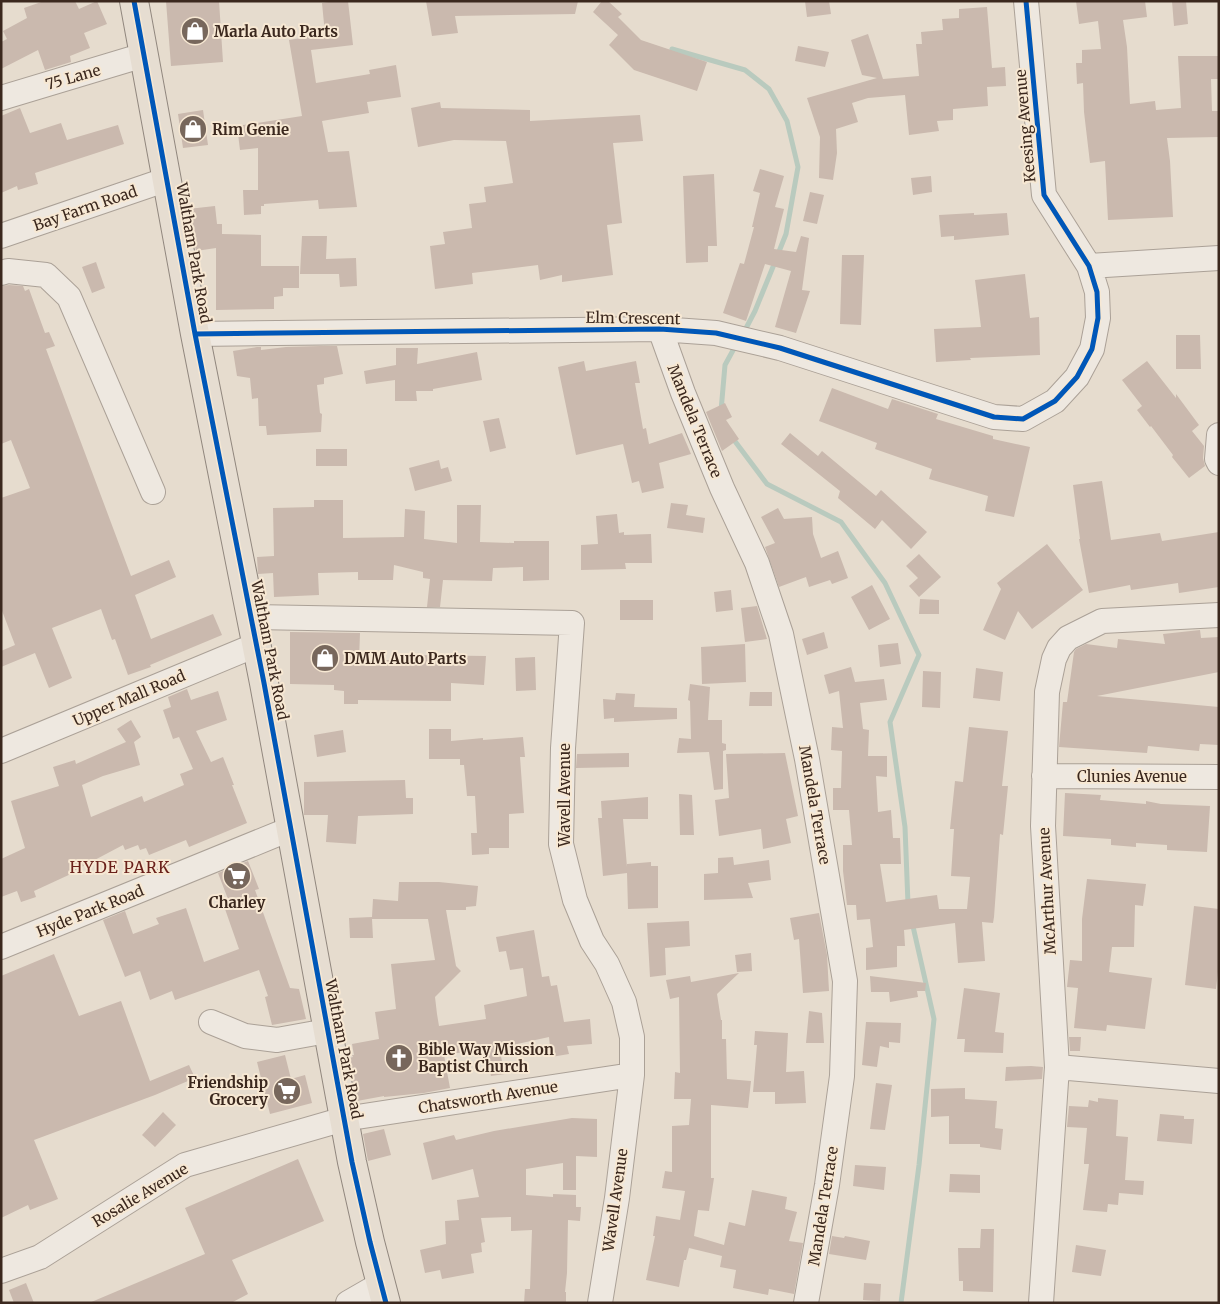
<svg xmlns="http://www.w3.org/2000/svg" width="1220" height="1304" viewBox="0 0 1220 1304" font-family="Merriweather,serif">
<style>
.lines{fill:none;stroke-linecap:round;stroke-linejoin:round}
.stream{stroke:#b9cabe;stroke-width:5}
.building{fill:#cab9ae}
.minor-casing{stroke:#aba197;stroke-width:26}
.major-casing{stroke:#91877e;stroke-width:30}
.minor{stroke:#eee8e0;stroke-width:24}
.major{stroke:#e6ddd1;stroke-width:28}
.cycleway-casing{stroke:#f7e8d3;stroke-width:8}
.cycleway{stroke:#0057b8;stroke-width:5}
.labels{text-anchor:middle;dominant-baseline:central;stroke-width:4;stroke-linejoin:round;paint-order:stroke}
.poi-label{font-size:15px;font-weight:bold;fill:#3b281e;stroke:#f7e8d3;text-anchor:start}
.street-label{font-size:15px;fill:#3b281e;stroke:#f7e8d3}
.neighbourhood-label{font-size:16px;letter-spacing:1px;fill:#6a211b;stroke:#f7e8d3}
</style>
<rect width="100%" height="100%" fill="#e6dcce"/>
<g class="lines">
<path class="stream" d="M672 49 745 70 769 89 787 121 798 167 786 234 778 254
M743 334 755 311 775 262
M721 411 725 365 737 343
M731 436 767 484 841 522 885 583 919 655 890 722 905 827 908 904
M901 1303 919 1165 934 1019 912 922"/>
</g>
<path class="building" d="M44 1H75L79 9 97 1 107 24 84 33 90 48 70 56 71 62 45 70 38 50 1 69V42L7 39 3 31 27 18 24 8Z
M166 1H219L223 62 171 66Z
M335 1H348L353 45 311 50 316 83 370 74 369 70 396 65 401 97 367 102 369 113 322 121 328 152 349 151 357 207 319 209 318 200 264 204V206H261V214L244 215 243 190H258V148L240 150 237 126 302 116 289 40 325 34 322 3Z
M426 1H578L575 14 455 16 458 33 432 36Z
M602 1H608L622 14 618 17 641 40 707 62 697 91 634 70 609 45 618 35 593 12Z
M805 1H829L831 14 807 17Z
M1076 1H1145L1147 17 1123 20 1127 47 1130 104 1155 101 1156 110 1181 108 1178 56H1219V79H1211L1212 111H1219V137L1167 138 1170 161 1173 217 1108 220 1105 161 1090 163 1084 112 1083 83 1077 84 1076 63H1082V50L1101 49 1098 21 1079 24Z
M1172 1H1186L1188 24 1174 26Z
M987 7 992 68 1005 67 1006 86 987 87 988 106 953 109V120L937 121 939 131 909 135 905 95 868 98 852 103 858 122 836 129 837 153 833 180 819 178 820 137 807 98 877 78 862 75 851 40 868 34 883 79 919 76 916 44H922L921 32 943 30 942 19 959 18V9Z
M798 46 829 52 825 67 795 61Z
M440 102 441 108 530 110V121L640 115 643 141 613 143 622 223 607 225 613 275 562 282V275L540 280 538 265 472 273 473 284 435 289 430 246 445 244 443 232 472 228 469 204 486 202 484 187 513 183 506 141 454 140 418 147 411 108Z
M20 108 30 133 61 123 67 140 118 125 124 144 35 173 38 184 18 190 17 186 1 193V116Z
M203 110 208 145 183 148 178 114Z
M760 169 784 176 775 207 784 209 774 249 796 252 801 236 809 238 802 290 810 291 796 333 775 327 791 271 765 264 746 321 723 313 740 263 744 264 754 227H752L760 193 753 191Z
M714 174 717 246H708V262L686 263 683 176Z
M931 176 932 192 913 195 911 178Z
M810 192 824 195 817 224 803 221Z
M215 206 217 224H222V234L261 235V266H299V288H283V296L274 297V309L216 310V248L196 251 188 209Z
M974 213V215L1007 213 1009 235 954 240V236L941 237 939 215Z
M302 236H327L326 259 356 258 357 286 340 287 339 274H300Z
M842 255H864L861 325 840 324Z
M96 262 105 288 92 293 82 267Z
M1025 274 1030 318 1039 317 1040 355 970 358 971 360 936 362 934 329 981 327 975 280Z
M9 285 23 286 25 291 29 289 45 333 49 332 55 346 46 349 131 576 169 560 176 577 135 595 151 639 213 614 222 635 150 665 151 667 128 675 115 639 112 640 101 609 52 628 72 678 49 688 35 653 1 667V651L15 645 1 608V498L30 488 11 440 1 444V286Z
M1176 335H1200L1201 369H1176Z
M320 346H337L343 374 324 378V384L317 385 320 413 322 414 321 432 267 435 266 426H259L258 398 252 399 250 378 237 376 233 351 257 347H261V350L286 347Z
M396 348H418L417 364 477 352 482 380 433 389V391H416L417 401H395V380L366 384 364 371 396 365Z
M584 361 586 371 636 361 640 383H635L643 429 646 428 649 444 682 433 691 454 659 463 664 488 642 493 639 481 632 483 623 444 576 455 558 367Z
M1147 361 1176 398V394L1199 425 1192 431 1204 446 1203 458 1205 466 1189 478 1172 457 1173 455 1151 426 1150 427 1137 410 1142 406 1122 380Z
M832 388 888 409 892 399 938 414 936 419 993 436V439L1030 447 1014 517 985 511 988 496 929 479 932 469 875 449 877 443 819 421Z
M725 403 732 417 726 420 739 439 722 451 706 412Z
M499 418 506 448 490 452 483 421Z
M790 433 818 456 822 451 876 496 881 490 927 532 911 549 882 520 875 529 838 498 840 491 781 444Z
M316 449H347V466H316Z
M439 460 441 469 448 467 452 481 415 491 409 468Z
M1102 481 1111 540 1160 533 1162 541 1219 532V587L1179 593 1178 583 1131 590 1130 585 1089 593 1079 539H1080L1073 485Z
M314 500H343V538L404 537 405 509 425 511 424 539 457 543V505H481L480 542 514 543V541H549V580L523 581V567L493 568 492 581 443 580 440 607H427L430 579 423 578V572L394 565 393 580H358V572L318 573 319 595 274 597 273 573 258 574 257 557 274 556 273 508 314 507Z
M671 503 688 505 686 515 705 518 703 533 667 528Z
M778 508 784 519 812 517 813 534 821 558 838 551 848 578 832 584 830 580 809 587 806 577 779 587 765 547 775 543 761 517Z
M617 514 619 533 624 532V535L651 534 652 563H625L626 569 581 570V545L598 544 596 516Z
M1047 544 1083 590 1032 629 1018 611 1005 640 983 630 1001 589 997 583Z
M919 554 941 577 919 597 909 586 918 578 906 566Z
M872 585 890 619 869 630 851 597Z
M731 590 733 610 716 612 714 592Z
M920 599 939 600V614H919Z
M620 600H653V620H620Z
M757 606 767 639 745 642 741 608Z
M1200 630 1201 638 1219 637V672L1097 696 1219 707V745L1200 744 1199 751 1148 746 1147 753 1059 747 1063 702H1067L1074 652 1076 649 1086 644 1117 648 1118 639 1165 644 1163 634Z
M290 632 360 633 359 660H411V655L486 656 484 685 451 683V701L358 700V704H344V691L334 690V685L290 684Z
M824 632 828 648 807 655 802 639Z
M898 643 901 664 880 667 878 645Z
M745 644 746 682 702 684 701 647Z
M535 657 536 690 516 691 515 658Z
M851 667 855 682 884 679 887 700 860 703 863 729 869 730 868 756H887V777L876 776 878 812 891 810 893 838H900L901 864H880L886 902 937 895 939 909H967L970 877 951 876 954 829H950L955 781 963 782 969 727 1008 731 1002 786H1008L1003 835 1000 834 994 917 993 923 982 922 985 961 958 963 955 923 904 930 905 946H897V967L866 970V948L873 947 870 919 857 920 856 905H847L843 871V845H852L849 810H833V788H841L842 751 831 750 832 727 843 728 839 691 829 694 824 675Z
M976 668 1003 672 1000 701 973 698Z
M923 671 941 672 940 708 922 707Z
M690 684 710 687 708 720H722V743L726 744V750L723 751V789L714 790 709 752 677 753 679 738 691 739 690 701 688 700Z
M187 689 191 700 218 691 227 720 196 731 211 762 223 757 234 785H232L247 823 189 847 186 840 149 855 146 848 140 850 138 845 125 850 123 845 72 872 73 873 34 891 36 897 21 902 17 891 1 897V859L25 848 11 801 59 786 53 767 75 760 76 764 126 742 117 729 131 720 141 737 134 742 140 765 103 776 82 785 91 817 142 796 144 802 184 785 180 774 193 769 179 737 173 739 163 710 171 707 168 697Z
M750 692H772V706H749Z
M616 693 635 694 634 707 677 708V719L614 722V718L604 719 603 699 615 700Z
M429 729H451V741L483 738V740L523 737 525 757H520L524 813 509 814V848H489V854L472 855 471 833H477L475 796H467L464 765H460V759H429Z
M343 730 346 752 317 757 314 735Z
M629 753V767L576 768 577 754Z
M785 753 798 816 786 819 791 843 763 849 761 829 719 836 715 800 729 798 726 754Z
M405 780 406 798H413V814L358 816 356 844 326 842 328 815H304V782Z
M1065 793 1101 795 1100 800 1146 804V801L1161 804 1210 806 1207 852 1167 850V845L1136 843V847L1111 845V839L1063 836Z
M679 794 692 795 694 835H680Z
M648 797V819H623L627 867V864L651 862V866H658V908L628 909 627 873 603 876 598 818H602L601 801Z
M733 857 734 865 769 860 771 880 748 883 753 898 704 900V874L718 873V858Z
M248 861 259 889 255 890 290 988 299 989 306 1019 272 1025 265 997 268 996 259 970 175 1000 172 991 150 1000 140 971 125 977 103 920 125 911 133 934 159 924 156 918 186 908 204 962 239 949 225 909 231 907 218 873Z
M1087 879 1146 884 1143 906 1135 905 1134 947H1112L1109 972 1152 978 1145 1029 1107 1025 1106 1031 1074 1028 1078 988 1067 987 1070 960 1082 961V919Z
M399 882H439L478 886 476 906 466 907V910H446L456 966 461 971 435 997 437 1014 436 1015 437 1014 439 1026 486 1019 484 1005 527 996 523 968 510 970 506 951 499 952 496 937 534 930 542 977 549 976 551 986 557 985 564 1022 590 1019 592 1044 567 1046 569 1054 551 1057 549 1037 499 1048 505 1074 491 1076 485 1049 444 1055 450 1088 424 1093 384 1097V1096L357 1101 349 1058 353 1057 352 1055H354L352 1044 379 1039 375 1012 396 1009 391 964 435 960 428 919H372L373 938H350L349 918 372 917 373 899 398 901Z
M1194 906 1219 909V963L1216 989 1185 985Z
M819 913 827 955 829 991 803 993 799 939 794 940 790 918Z
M689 921 690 946 665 948 666 975 650 977 647 923Z
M751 953 752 971 737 972 735 955Z
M54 954 79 1016 121 1001 150 1081 189 1065 195 1078 155 1095 34 1140 58 1199 30 1210 28 1205 1 1218V976Z
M739 973 717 994 721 1020H722V1039H726L727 1079 751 1081 748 1108 711 1105V1178H714L709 1211 698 1210 694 1236 724 1245 729 1222 745 1226 752 1190 787 1197 785 1209 797 1212 789 1241 803 1243 794 1294 769 1289 768 1295 733 1288 736 1270 720 1267 722 1256 689 1248 686 1260H684L679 1287 646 1280 655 1236H653L656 1216 680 1220 685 1191 662 1188 665 1171 672 1172V1126L689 1125 691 1099H674L675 1072 680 1073 679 997 670 999 666 980 690 976 691 982Z
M870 976 926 983 925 991H917L918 997 890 1002 889 992H871Z
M964 988 1000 993 995 1032 1004 1033 1003 1053 964 1052 965 1039H957Z
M809 1011 822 1013 824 1043H806Z
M866 1022 901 1023 900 1043 889 1042V1048L880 1046 877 1067 862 1065Z
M755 1031 788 1033 786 1072 804 1071 806 1103 775 1104V1092H753L757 1045H754Z
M1069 1037H1081L1080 1051H1070Z
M285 1055 291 1079 305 1075 312 1103 270 1114 257 1062Z
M1031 1066 1043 1067 1042 1079 1005 1081 1006 1067Z
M876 1083 892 1085 885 1130 870 1129Z
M965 1088V1099L997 1101 995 1128 1003 1129 1001 1150 980 1147V1144H949V1116L931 1117V1089Z
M1098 1098 1118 1100 1116 1136 1128 1137 1125 1180 1144 1181 1143 1195 1119 1193 1118 1205 1108 1204 1107 1212 1083 1210 1089 1164H1084V1161L1087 1128 1067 1127 1069 1106 1088 1107 1089 1100 1098 1102Z
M163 1112 176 1125 155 1147 142 1135Z
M1160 1114 1184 1116V1119H1194L1192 1144 1157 1141Z
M572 1118 597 1119V1157L576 1156V1190H563V1163L526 1169V1195L553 1197V1194L576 1195V1207H581L580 1221 568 1220 567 1273 565 1292H566V1303H524L525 1289H530L532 1230 511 1231V1217L481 1218 485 1242 481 1243 482 1252 471 1254 474 1273 442 1279 440 1270 425 1273 420 1250 446 1244 445 1221 459 1220 457 1200 479 1197 473 1169 432 1180 423 1143 454 1135 456 1140 494 1131Z
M384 1129 391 1155 368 1161 363 1134Z
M298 1159 324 1221 232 1260 248 1294 231 1303H89L205 1254 185 1208Z
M855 1165 886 1167 884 1190 853 1186Z
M950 1174 980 1175V1193L949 1192Z
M981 1229H994L993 1292 963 1291V1281H959L958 1248H980Z
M832 1236 844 1238 845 1236 870 1241 866 1260 829 1254Z
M1076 1245 1106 1250 1101 1276 1072 1272Z
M26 1283 34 1303H14L9 1290Z
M864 1283 881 1284 880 1301 863 1300Z"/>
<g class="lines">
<defs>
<path id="minor" d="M1 98 144 55
M1 236 168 179
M1089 266 1219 258
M1 273 8 271 46 275 69 297 153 492
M660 329 683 393 722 488 757 563 781 634 807 759 845 981 842 1076 827 1185 806 1303
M195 334 660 329 716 333 780 348 994 417 1023 419 1055 401 1077 377 1092 349 1098 318 1097 292 1089 266 1044 195 1026 1
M1219 435 1217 459 1219 463
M251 617 572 623 563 748 561 844 575 900 592 941 607 964 624 1002 632 1037V1075L617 1198 600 1303
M1 751 256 645
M1044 776 1219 777
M1 947 290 829
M211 1022 245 1036 277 1040 327 1031
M1057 1067 1219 1081
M1 1271 40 1257 185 1165 344 1119 632 1075
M348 1303 381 1284
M1041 1303 1057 1067 1043 826 1047 692 1054 659 1059 648 1068 638 1102 621 1219 615"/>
<path id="major" d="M134 1 195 334 264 683 352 1162 370 1242 386 1303"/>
</defs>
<use href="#minor" class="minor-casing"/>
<use href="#major" class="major-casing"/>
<use href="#minor" class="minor"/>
<use href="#major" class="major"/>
<defs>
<path id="cycleway" d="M134 1 195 334 264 683 352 1162 370 1242 386 1303
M195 334 660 329 716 333 780 348 994 417 1023 419 1055 401 1077 377 1092 349 1098 318 1097 292 1089 266 1044 195 1026 1"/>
</defs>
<use href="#cycleway" class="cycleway-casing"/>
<use href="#cycleway" class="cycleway"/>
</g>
<defs>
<symbol id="shop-disc" viewBox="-11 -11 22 22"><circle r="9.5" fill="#77675c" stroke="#f7e8d3"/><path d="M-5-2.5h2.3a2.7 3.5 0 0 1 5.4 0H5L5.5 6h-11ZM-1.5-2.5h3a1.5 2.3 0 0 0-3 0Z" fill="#fff"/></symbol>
<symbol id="supermarket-disc" viewBox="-11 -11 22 22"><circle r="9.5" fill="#77675c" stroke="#f7e8d3"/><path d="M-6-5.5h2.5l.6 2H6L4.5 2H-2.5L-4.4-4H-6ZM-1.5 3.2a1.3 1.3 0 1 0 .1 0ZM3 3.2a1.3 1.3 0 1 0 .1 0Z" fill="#fff"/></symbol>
<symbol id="church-disc" viewBox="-11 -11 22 22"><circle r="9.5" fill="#77675c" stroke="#f7e8d3"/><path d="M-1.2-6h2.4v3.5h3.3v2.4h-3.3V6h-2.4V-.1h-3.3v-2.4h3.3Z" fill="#fff"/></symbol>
</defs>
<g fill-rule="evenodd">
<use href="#shop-disc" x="179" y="15" width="32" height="32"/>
<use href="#shop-disc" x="177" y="113" width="32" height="32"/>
<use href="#shop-disc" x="309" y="642" width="32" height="32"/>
<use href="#supermarket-disc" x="221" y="860" width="32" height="32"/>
<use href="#church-disc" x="383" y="1042" width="32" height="32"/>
<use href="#supermarket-disc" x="271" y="1075" width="32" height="32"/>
</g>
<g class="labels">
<g class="poi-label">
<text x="214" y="31">Marla Auto Parts</text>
<text x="212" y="129">Rim Genie</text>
<text x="344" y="658">DMM Auto Parts</text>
<text x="237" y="902" text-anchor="middle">Charley</text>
<text x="418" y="1049">Bible Way Mission<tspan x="418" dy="17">Baptist Church</tspan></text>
<text x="268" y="1082" text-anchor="end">Friendship<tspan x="268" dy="17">Grocery</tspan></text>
</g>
<g class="street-label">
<text transform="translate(73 77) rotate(-16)">75 Lane</text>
<text transform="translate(1025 126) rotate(-95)">Keesing Avenue</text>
<text transform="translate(85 208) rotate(-19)">Bay Farm Road</text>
<text transform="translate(194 253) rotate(80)">Waltham Park Road</text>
<text transform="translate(633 318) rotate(1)">Elm Crescent</text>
<text transform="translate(695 421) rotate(68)">Mandela Terrace</text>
<text transform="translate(270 650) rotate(79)">Waltham Park Road</text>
<text transform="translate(129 698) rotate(-23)">Upper Mall Road</text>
<text x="1132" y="776">Clunies Avenue</text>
<text transform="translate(564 795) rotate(-90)">Wavell Avenue</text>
<text transform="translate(815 805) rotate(80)">Mandela Terrace</text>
<text transform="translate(1047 891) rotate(-93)">McArthur Avenue</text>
<text transform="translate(90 911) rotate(-22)">Hyde Park Road</text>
<text transform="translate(344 1049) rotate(79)">Waltham Park Road</text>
<text transform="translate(488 1097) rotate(-9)">Chatsworth Avenue</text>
<text transform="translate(140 1195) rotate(-31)">Rosalie Avenue</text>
<text transform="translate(615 1200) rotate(-82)">Wavell Avenue</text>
<text transform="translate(823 1206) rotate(-81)">Mandela Terrace</text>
</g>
<g class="neighbourhood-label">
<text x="120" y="867">HYDE PARK</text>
</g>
</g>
<rect width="1220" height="1304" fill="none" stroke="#3b281e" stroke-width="5"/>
</svg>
